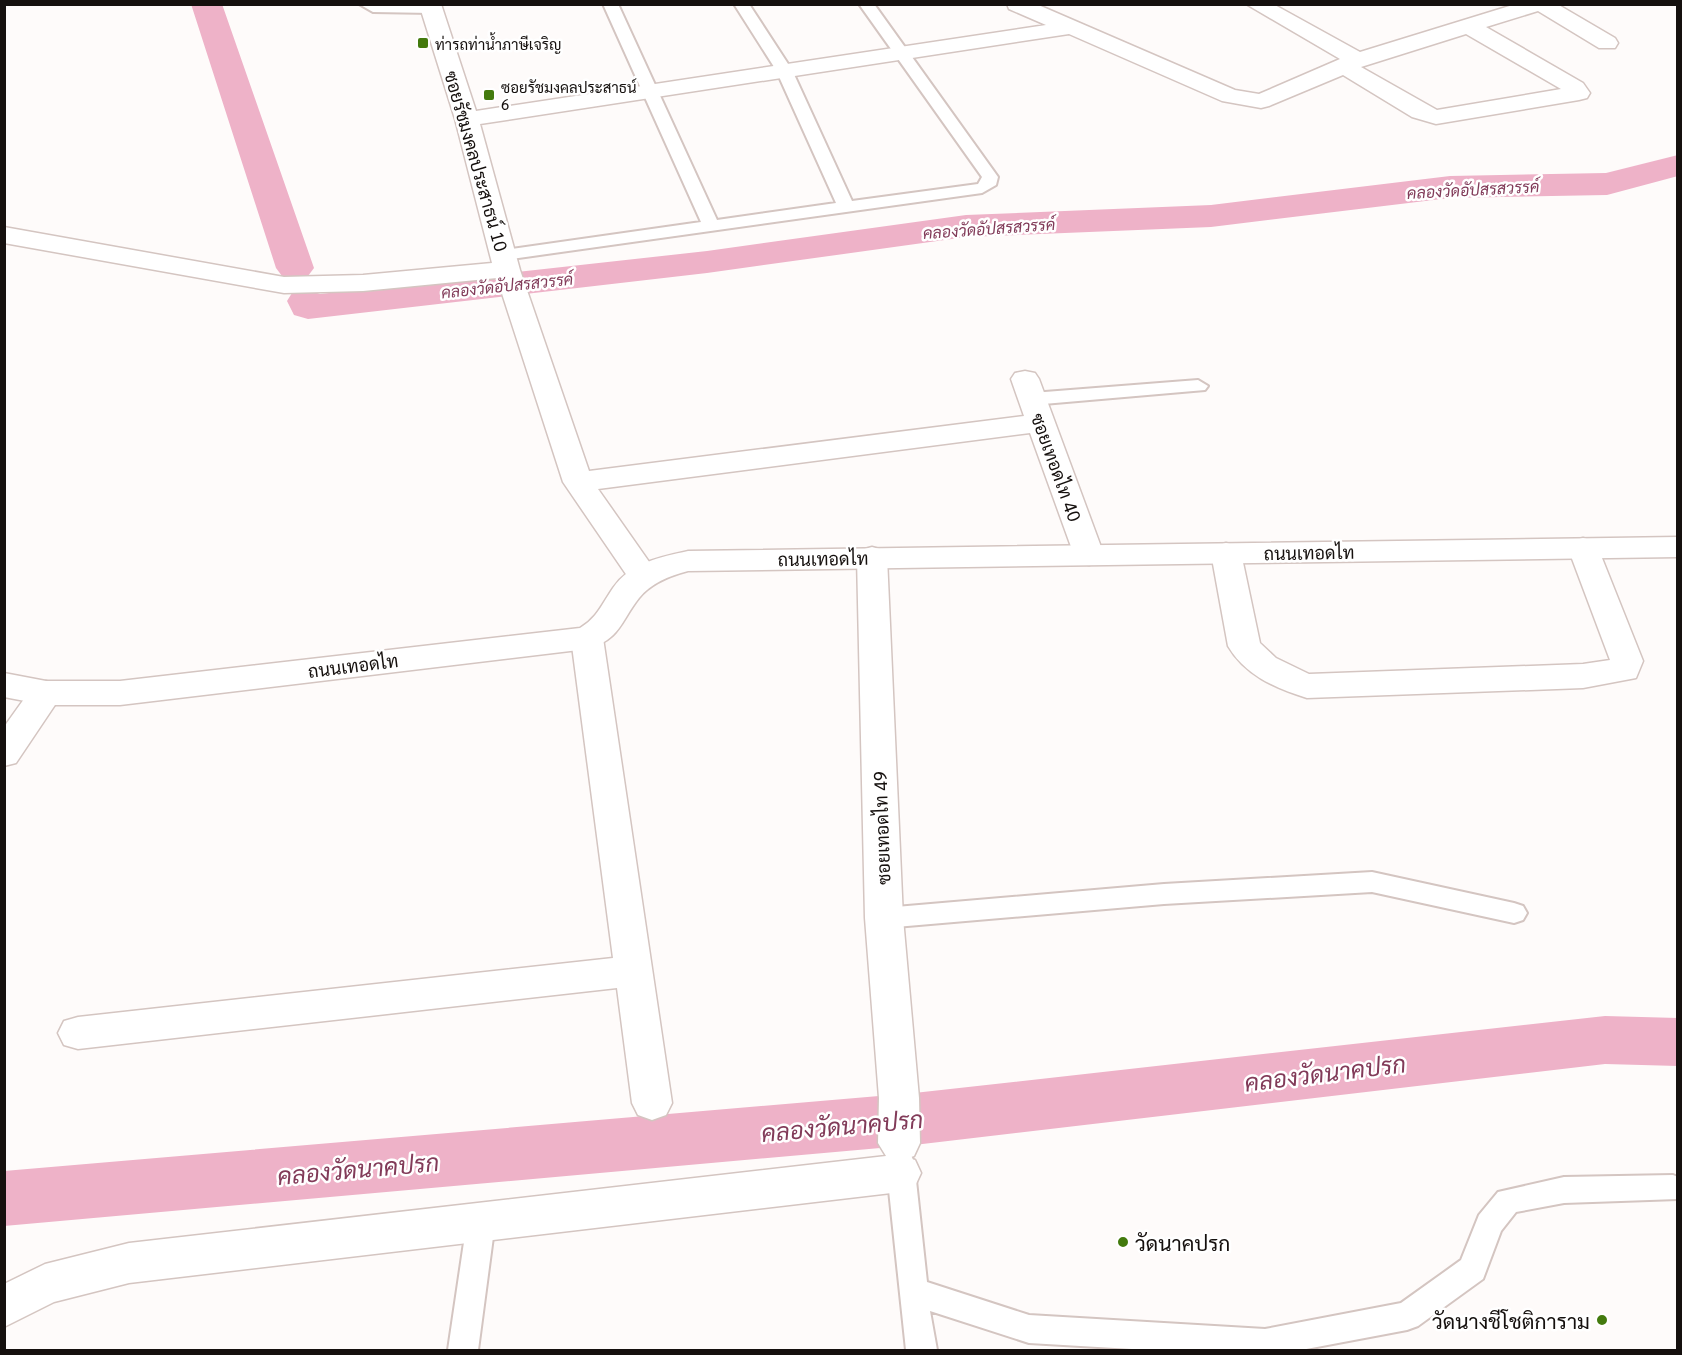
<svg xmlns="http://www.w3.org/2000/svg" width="1682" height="1355" viewBox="0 0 1682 1355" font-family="Georgia,Sarabun,serif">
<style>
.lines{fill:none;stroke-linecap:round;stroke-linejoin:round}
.canal{fill:#eeb2c8;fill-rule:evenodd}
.service-casing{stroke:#d4c5c1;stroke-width:4}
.minor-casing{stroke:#d4c5c1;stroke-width:3}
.secondary-casing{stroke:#d4c5c1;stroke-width:3}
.service{fill:#fff;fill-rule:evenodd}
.minor{fill:#fff;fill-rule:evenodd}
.secondary{fill:#fff;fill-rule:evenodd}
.poi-dot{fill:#437a0d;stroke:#fff;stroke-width:2}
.labels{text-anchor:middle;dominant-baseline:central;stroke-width:5;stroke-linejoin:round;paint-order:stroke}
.far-poi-label{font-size:15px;fill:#15100e;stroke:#fff;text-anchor:start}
.far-water-label{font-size:16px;font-style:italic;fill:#823b59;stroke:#fff}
.street-label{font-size:18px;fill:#15100e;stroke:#fff}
.near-poi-label{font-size:21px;fill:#15100e;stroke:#fff;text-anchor:start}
.near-water-label{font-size:24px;font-style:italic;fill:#823b59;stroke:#fff}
</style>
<rect width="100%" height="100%" fill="#fefbfa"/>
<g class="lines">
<path class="canal" d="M191 4H222L314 268 308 276 295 279 282 276 276 268Z
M1678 155V176L1607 195 1450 198 1211 227 966 237 707 273 308 319 294 315 287 301 292 293 306 289 320 294 707 251 966 215 1211 205 1450 176 1606 173Z
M1605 1016 1678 1018V1066L1605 1064 914 1145 4 1226V1171L914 1093Z"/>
<defs>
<path id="service" d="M359 4 432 5 439 9 432 13 373 12Z
M603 4H618L717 220 836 203 776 70 734 4H749L792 70 852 201 978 184 982 177 859 4H874L998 177 996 185 982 193 504 260 498 259 495 255 504 250 701 222Z
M1198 380 1208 386 1205 390 1032 405 1022 399 1032 393Z
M1372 872 1514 903 1523 906 1527 913 1523 920 1514 923 1372 892 1164 904 884 928 875 925 871 918 875 911 884 908 1164 884Z
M900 1149 910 1153 914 1162 927 1282 1029 1315 1265 1329 1401 1303 1461 1260 1479 1215 1498 1192 1564 1177 1673 1175 1678 1177V1199L1564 1203 1516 1212 1501 1231 1483 1279 1418 1326 1407 1330 1301 1350H1149L1029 1343 930 1311 937 1350H906L886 1162 890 1153Z
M481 1209 491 1213 495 1222 478 1350H448L467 1222 471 1213Z"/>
<path id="minor" d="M419 4H441L476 111 1046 25 1009 9 1007 4H1036L1235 90 1259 94 1340 59 1246 4H1273L1360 52 1516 4H1557L1615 38 1618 43 1615 48H1599L1538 11 1486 27 1583 83 1590 93 1587 98 1579 100 1436 124 1412 117 1343 75 1269 106 1261 108 1222 101 1069 34 480 124 520 270 589 471 1024 416 1011 379 1015 373 1025 371 1035 373 1039 379 1104 555 1100 562 1089 565 1078 562 1074 555 1030 433 598 489 659 576 654 583 643 586 632 583 563 482 497 278 363 291 284 293 4 243V227L284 277 363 275 492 263 455 119ZM1466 34 1561 89 1437 110 1361 67Z
M1583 538 1594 541 1598 548 1643 661 1636 678 1583 688 1307 698C1275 688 1245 675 1228 646L1211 553 1215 546 1226 543 1237 546 1241 553 1260 643 1276 658 1309 674 1583 664 1610 660 1568 548 1572 541Z
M872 547 883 550 887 557 903 918 919 1098 920 1143 914 1156 908 1158 915 1160 921 1173 915 1186 900 1192 129 1283 54 1302 4 1327V1284L45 1264 129 1243 886 1156 878 1143 879 1098 865 918 857 557 861 550Z
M587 627 598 630 603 638 672 1103 666 1115 652 1120 638 1115 632 1103 617 988 78 1049 64 1045 58 1033 64 1021 78 1017 613 958 571 638 576 630Z
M46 681 58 685 63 693 16 763 4 766V727L34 685Z"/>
<path id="secondary" d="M1678 537V557L688 571C669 576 651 583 639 598 620 622 621 639 587 649L120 705H46L4 697V673L46 681H120L580 628C597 618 602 604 613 588 630 563 660 557 688 551Z"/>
</defs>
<use href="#service" class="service-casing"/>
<use href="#minor" class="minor-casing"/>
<use href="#secondary" class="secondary-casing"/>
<use href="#service" class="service"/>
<use href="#minor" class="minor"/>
<use href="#secondary" class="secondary"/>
</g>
<g class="poi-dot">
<rect x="417" y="37" width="12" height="12" rx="3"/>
<rect x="483" y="89" width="12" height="12" rx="3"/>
<circle cx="1123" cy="1242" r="6"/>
<circle cx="1602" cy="1320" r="6"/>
</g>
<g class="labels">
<g class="far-poi-label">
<text x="435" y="43">ท่ารถท่าน้ำภาษีเจริญ</text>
<text x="501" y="86">ซอยรัชมงคลประสาธน์<tspan x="501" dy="17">6</tspan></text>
</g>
<g class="far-water-label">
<text transform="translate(1473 189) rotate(-3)">คลองวัดอัปสรสวรรค์</text>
<text transform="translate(989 228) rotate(-4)">คลองวัดอัปสรสวรรค์</text>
<text transform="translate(507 285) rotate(-6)">คลองวัดอัปสรสวรรค์</text>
</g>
<g class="street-label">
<text transform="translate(477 161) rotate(74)">ซอยรัชมงคลประสาธน์ 10</text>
<text transform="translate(1057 467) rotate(70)">ซอยเทอดไท 40</text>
<text transform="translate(1309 552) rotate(-1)">ถนนเทอดไท</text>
<text transform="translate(823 558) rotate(-1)">ถนนเทอดไท</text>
<text transform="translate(353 665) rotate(-7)">ถนนเทอดไท</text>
<text transform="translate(881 828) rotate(-92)">ซอยเทอดไท 49</text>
</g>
<g class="near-poi-label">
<text x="1135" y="1242">วัดนาคปรก</text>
<text x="1590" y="1320" text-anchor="end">วัดนางชีโชติการาม</text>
</g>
<g class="near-water-label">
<text transform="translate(1325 1072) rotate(-7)">คลองวัดนาคปรก</text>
<text transform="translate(842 1125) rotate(-5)">คลองวัดนาคปรก</text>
<text transform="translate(358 1168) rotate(-5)">คลองวัดนาคปรก</text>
</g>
</g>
<rect width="1682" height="1355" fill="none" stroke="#15100e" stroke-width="12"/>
</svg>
